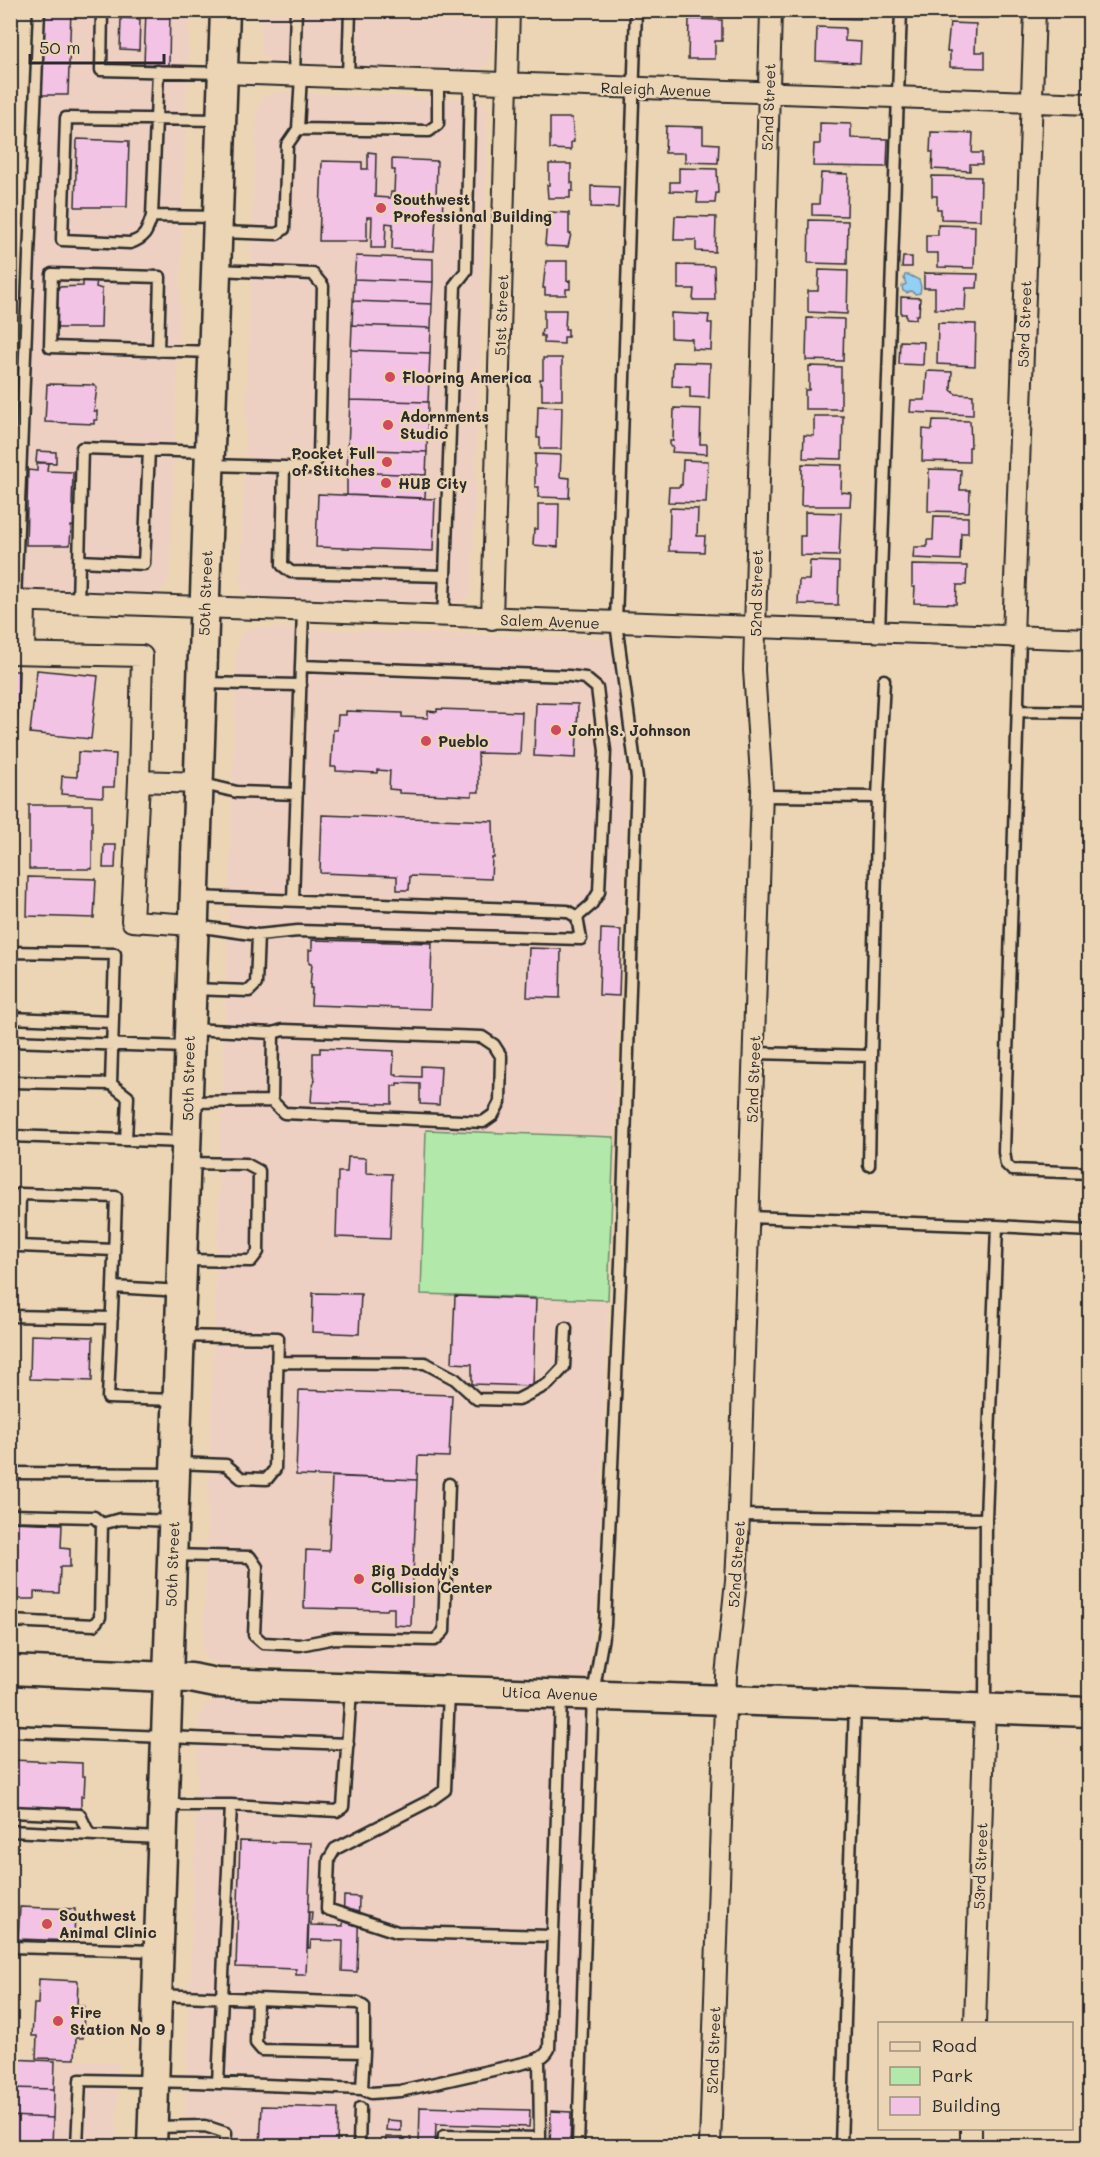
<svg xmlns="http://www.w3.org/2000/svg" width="1100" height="2157" viewBox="0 0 1100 2157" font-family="Mali,sans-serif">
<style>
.built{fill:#eed0c3}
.green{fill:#b2e8aa;stroke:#6e8a6a;stroke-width:1.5}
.water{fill:#94d0f4;stroke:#6a8ea4;stroke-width:1.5}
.building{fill:#f3c3e5;stroke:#2b2b2b;stroke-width:1.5}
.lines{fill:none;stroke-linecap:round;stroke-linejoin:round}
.lane-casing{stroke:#2b2b2b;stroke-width:15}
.street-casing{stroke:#2b2b2b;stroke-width:24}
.secondary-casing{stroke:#2b2b2b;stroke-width:33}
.lane{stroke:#ecd5b5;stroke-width:10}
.street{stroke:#ecd5b5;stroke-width:20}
.secondary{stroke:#ecd5b5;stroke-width:28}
.poi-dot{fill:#d1495b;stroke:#ecd5b5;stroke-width:2}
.labels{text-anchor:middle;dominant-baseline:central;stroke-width:5;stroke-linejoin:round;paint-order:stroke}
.street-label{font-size:15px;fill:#2b2b2b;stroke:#ecd5b5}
.poi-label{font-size:15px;font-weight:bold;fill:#2b2b2b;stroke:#ecd5b5;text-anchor:start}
</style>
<rect width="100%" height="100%" fill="#ecd5b5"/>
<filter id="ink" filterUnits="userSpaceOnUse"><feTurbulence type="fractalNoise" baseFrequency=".0167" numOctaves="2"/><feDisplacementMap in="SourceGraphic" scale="12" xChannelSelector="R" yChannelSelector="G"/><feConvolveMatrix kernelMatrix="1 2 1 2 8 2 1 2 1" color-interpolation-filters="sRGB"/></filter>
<g filter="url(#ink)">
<path class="built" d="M44 11H190L170 574 166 585 155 594 22 589Z
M260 11H493L491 54 487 65 476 70 277 64 267 59 261 52Z
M277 92 476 99 481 101 488 111 472 587 468 597 459 603 254 597 244 591 240 586 256 116 259 102 264 97Z
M255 627 613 639 627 778 614 1137 426 1131 421 1293 608 1300 598 1592 587 1678 215 1664 208 1660 203 1653 237 644 241 634 250 628Z
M219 1699 586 1711 571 2146H184L199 1716 206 1704Z
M11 2058 119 2062 116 2146H11Z"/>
<path class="green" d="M426 1130 614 1137 608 1300 421 1294Z"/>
<path class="water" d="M905 275H909L919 280 921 287 920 293 915 294 911 291 907 293 903 291 902 286 906 284 904 278Z"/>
<path class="building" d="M44 10H71L68 95H41Z
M146 10H170L169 65 144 64Z
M692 10H719L718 13Z
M822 10H860V19L821 18Z
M946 10H988V18L946 17Z
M121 18 140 19 139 50 120 49Z
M689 19 722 20V41H715V59H688Z
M950 23 976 24 975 52H985V68L950 67V51H947Z
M817 27 845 28V41L861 42 860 63 816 61Z
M550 118H572L574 142H571V150L550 149Z
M820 123 851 124V138L888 139 887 167 813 166 814 144H820Z
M666 126 703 127V143L719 144 718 163 685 162V153H665Z
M931 132 973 133 972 153H982V164H970V171L932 169 933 152H930Z
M77 139 129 141 127 207H75Z
M368 152 376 153 375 197 390 198 391 192H394L395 170H392V159L437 161 436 200H443L442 216H436L434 251 392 249 393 224 386 223 385 248H371L372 217H367V241H319L322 161 362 162V169H368Z
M549 164H571V183H573V191H570V198H548L547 185H549Z
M679 168 717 169 718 193H716L715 203H697L698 192 670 191V182H679Z
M821 173 848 174 847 216 812 215V204H819Z
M932 176 981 177 980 220 941 219V209H937V196H932Z
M591 186 619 187 618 208 591 207Z
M548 212 569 213V234H571L568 247 547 246 545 244Z
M675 216 716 217 715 252 696 251V240H674Z
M809 220 848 221 847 264 808 263Z
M938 225 975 226 974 268 938 267V253H926V235H938Z
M356 256 433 259V282L354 279Z
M903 257H912V267H902Z
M546 261H567V281L570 280V289H566V295H545V288H543Z
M678 265 714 266 715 300H693L694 289H678Z
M819 270 848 271 847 314 808 312V291H818Z
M924 273 978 274 977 288H966L965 310 935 309V288H924Z
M83 278 97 279 96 287 102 289 101 328H59L57 326 58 287 83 286Z
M354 279 433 282 432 304 353 301Z
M901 297 920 298 919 315H916V319L906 318V314H901Z
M353 301 432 304 431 328 352 325Z
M544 310H566L565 329H568V337H564V344L544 343V336H541L542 329H544Z
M671 313 709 315 708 323H712L711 350 692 349V339L671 338Z
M807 318 844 319 843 361 806 360Z
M938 323 976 324 975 366 937 364Z
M352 325 431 328 430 353 351 350Z
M900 341 924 342 923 365 899 364Z
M351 350 430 353 428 402 350 400Z
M543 358H562V400H542V384H540V379H543Z
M673 362 710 363 709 398 690 397V387L672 386Z
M809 366 841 367V409H805V390H809Z
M927 371 952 372 951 390 956 394 973 395V415L910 412 911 400H925Z
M47 384 95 385 97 387 94 411H97V420H94V424L45 422Z
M350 400 428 402 427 452 348 449Z
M538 406 562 407 561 449H540V438H537Z
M674 408 701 409 700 444H707V454L672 452 673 446H670V441H673Z
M814 416H843L842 459 803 458 804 435 814 436Z
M933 420 970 421 971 447H969V462L922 461 923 429 932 430Z
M348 449 427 452 426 475 347 472Z
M37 451 56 452V463L36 462Z
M535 454 561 455 560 477 570 478 569 498 538 497 539 487H535Z
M683 460 708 461 706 503 668 502 669 487H680V485H682Z
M37 463H48L47 471 73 472 72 505H79L78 527 71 526 70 545H26L28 470 37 471Z
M802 464 842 465 841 492 851 493 850 506H801Z
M929 469 961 470 960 490H970L969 512 928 511Z
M347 472 426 475 425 498 347 495Z
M318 494 435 499 433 551 316 547Z
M538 504H559L558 547 533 545 534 529H538Z
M670 508 698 509 697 536H705L704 552 669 551Z
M805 512 841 513 839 556 800 555V536H805Z
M934 516 968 517V533H961L960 560 913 558 914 547H927V540H933Z
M810 561 839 562 838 605 798 604 799 580H809Z
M912 565 967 566 966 585H957L956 604 914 603 915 587H912Z
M37 670 98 676 91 739 30 733Z
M10 671H19L15 793 10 792Z
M536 703 578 704 576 758 534 756Z
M437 709 522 712 520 754 478 753 479 792H472V796L399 793V790L389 789 390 771 377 770V773L336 771V767H331L333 730H337L338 715H346V711L402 713V717L428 718V711L437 712Z
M78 752 116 754 114 787H103V797L61 794 62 776 77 777Z
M29 805H92V869H29Z
M322 815 493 821 494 858H492L491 879 410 876 409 890H397V876L320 873Z
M104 845H116L115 868H103Z
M28 877 96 879 94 918 27 916Z
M601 929 621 930 619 996 599 995Z
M312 940 432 943 430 1009 311 1005 312 988H310L312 963H309V950H312Z
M529 948 561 949 560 998 527 997Z
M320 1048 394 1051 393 1074H397V1076L421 1077V1066L441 1067 439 1105 420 1104V1084L397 1083V1086H392V1104L311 1102 312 1089 315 1080 313 1067V1053H320Z
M348 1157 366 1158V1173L392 1174 390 1239 336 1237 338 1172H347Z
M313 1293 361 1294 359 1334 312 1332Z
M455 1296 536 1299 533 1386 472 1384V1364L452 1363Z
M31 1335 93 1337 92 1381 30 1379Z
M299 1390 452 1395 449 1457 418 1456 417 1480 296 1475Z
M332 1476 417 1480 411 1626 394 1625V1608H388L387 1610 304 1608 306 1550 329 1551Z
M10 1522 62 1524 61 1548 70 1549V1567H60L59 1593 34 1592V1599H10Z
M12 1760 82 1763V1776H85L84 1796H81V1810L10 1808Z
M240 1841 311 1843 306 1975H296V1969L236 1967Z
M344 1896 359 1897 357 1972 342 1971 343 1941 311 1940 310 1948H308L309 1912H312L311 1925 343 1926Z
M20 1907 75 1909 74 1941 18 1939Z
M39 1979 78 1981 77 2006H84L83 2038H76L75 2059 36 2058 37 2036H32L34 2004H38Z
M10 2059 55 2061 54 2089 10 2088Z
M10 2088 54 2089 53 2118 10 2116Z
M262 2106 338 2108 337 2146H260Z
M420 2107 530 2110 529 2127 436 2124 435 2146H419Z
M551 2111 571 2112 570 2146H550Z
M10 2116 53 2118 52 2146H10Z
M387 2120 401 2121V2131L386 2130Z
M386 2137 411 2138 410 2146H385Z"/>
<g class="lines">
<defs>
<path id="lane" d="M102 10 101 70 221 73
M158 71 152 216 218 217
M294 75 296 10
M301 75 298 129 429 131 438 124V81
M348 77 350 10
M152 216C147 231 146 238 130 243L62 240 66 118 221 120
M219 232 277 234 284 229 287 145 298 129
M217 270 313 274 323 286 319 457 311 468 284 467
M158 351 160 277 52 274 50 347 213 352
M210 465 284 467 282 565 291 572 445 576 443 617
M79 561 144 564 149 450
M445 576 455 285 466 271 470 82
M15 601 39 10
M78 603 82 448 209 452
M303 611 301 666 569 676 585 678 597 688 605 751 599 892 591 905 577 917
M879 632 901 10
M1020 637 1004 1152 1006 1164 1012 1170 1090 1173
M202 683 301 685
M1018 711 1090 712
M199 783 237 792 297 794
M878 797 884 680
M196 897 567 911 577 917 581 939 298 931 258 935
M293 900 301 666
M10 952 115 954 111 1084 128 1097 126 1140
M192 989 249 991 256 984 258 935 196 926
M10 1018 112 1022
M10 1041 187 1047
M754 1053 871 1056 878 797 762 796
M10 1082 111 1084
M272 1101 284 1113 483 1122 493 1115 500 1102 501 1056 494 1045 482 1037 283 1030 273 1033
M188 1102 272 1101 273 1033 190 1029
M10 1136 186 1142
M869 1165 871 1056
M749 1217 997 1226 986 1519
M997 1226 1090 1231
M183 1260 251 1261 258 1252 259 1171 246 1164 186 1163
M113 1287 116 1197 20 1194 19 1246 114 1250
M10 1316 112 1318
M278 1362 425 1363 455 1379 477 1399 517 1400 548 1384 564 1367 566 1328
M177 1400 108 1398 113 1287 181 1291
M176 1463 226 1465 241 1478 267 1479 275 1469 278 1338 180 1336
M10 1473 175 1474
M10 1515 94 1517 102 1524 100 1617 94 1625 10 1621
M739 1515 986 1519 985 1708
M102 1524 120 1519 173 1521
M172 1555 250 1557 257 1567 254 1635 263 1643 300 1645 335 1638 435 1640 444 1631 449 1484
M449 1691 445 1790 431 1800 335 1849 329 1859 327 1909 397 1932 553 1936
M10 1731 348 1744
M165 1805H231L218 2083
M231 1805 337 1811 343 1807 351 1690
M10 1812 80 1815 89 1834
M10 1831 160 1838
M10 1947 157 1951
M157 1995 257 1999 256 2043 262 2050 364 2052 362 2089
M257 1999 358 2003 364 2007V2052
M539 2058 540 2138
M154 2127 205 2126 226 2133 225 2146
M77 2146 80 2080 195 2082 362 2089 371 2093 400 2091 524 2063C534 2060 544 2059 549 2049L561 1697
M359 2146 360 2108
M443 2146 444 2136 540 2138 539 2146
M578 2146 593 1694 605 1625 621 1263 637 778 616 623 636 10
M841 2146 855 1704"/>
<path id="street" d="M223 73 1090 104
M10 600 1090 639
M492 619 509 10
M1013 637 1035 10
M10 653 142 656 139 781 132 921 192 925
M24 653 25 601
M139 781 199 783
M975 2024 985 1708
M710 2146 726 1676 736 1581 738 1542 762 790 754 670 771 10
M971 2146V2128"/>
<path id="secondary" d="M10 1670 191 1678 216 1683 1090 1712
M152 2146 225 10"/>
</defs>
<use href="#lane" class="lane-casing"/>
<use href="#street" class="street-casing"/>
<use href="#secondary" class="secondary-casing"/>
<use href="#lane" class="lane"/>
<use href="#street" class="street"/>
<use href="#secondary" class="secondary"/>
</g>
</g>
<g class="poi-dot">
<circle cx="381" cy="208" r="6"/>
<circle cx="390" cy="377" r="6"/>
<circle cx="388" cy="425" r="6"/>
<circle cx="387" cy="462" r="6"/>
<circle cx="386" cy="483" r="6"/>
<circle cx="556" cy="730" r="6"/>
<circle cx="426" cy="741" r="6"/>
<circle cx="359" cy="1579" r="6"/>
<circle cx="47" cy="1924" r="6"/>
<circle cx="58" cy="2021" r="6"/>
</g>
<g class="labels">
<g class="street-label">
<text transform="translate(656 89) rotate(2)">Raleigh Avenue</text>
<text transform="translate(768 107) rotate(-88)">52nd Street</text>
<text transform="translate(501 315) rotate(-88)">51st Street</text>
<text transform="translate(1024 324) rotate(-88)">53rd Street</text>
<text transform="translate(205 593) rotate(-88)">50th Street</text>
<text transform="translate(756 593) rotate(-89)">52nd Street</text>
<text transform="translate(550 621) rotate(2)">Salem Avenue</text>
<text transform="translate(188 1078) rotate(-89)">50th Street</text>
<text transform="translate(753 1079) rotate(-88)">52nd Street</text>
<text transform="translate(172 1564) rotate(-88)">50th Street</text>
<text transform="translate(736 1564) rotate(-86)">52nd Street</text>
<text transform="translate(550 1693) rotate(2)">Utica Avenue</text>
<text transform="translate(980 1866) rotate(-88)">53rd Street</text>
<text transform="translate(713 2050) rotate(-88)">52nd Street</text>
</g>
<g class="poi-label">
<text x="393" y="199">Southwest<tspan x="393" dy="17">Professional Building</tspan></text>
<text x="402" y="377">Flooring America</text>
<text x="400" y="416">Adornments<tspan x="400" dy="17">Studio</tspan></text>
<text x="375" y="453" text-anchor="end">Pocket Full<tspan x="375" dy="17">of Stitches</tspan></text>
<text x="398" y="483">HUB City</text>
<text x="568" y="730">John S. Johnson</text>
<text x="438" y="741">Pueblo</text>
<text x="371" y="1570">Big Daddy's<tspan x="371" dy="17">Collision Center</tspan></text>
<text x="59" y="1915">Southwest<tspan x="59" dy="17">Animal Clinic</tspan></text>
<text x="70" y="2012">Fire<tspan x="70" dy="17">Station No 9</tspan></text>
</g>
</g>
<rect width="1100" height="2157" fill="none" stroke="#ecd5b5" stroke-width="36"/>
<rect x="18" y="18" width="1064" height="2121" fill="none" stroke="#2b2b2b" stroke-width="2" filter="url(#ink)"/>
<rect x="878" y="2022" width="195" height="108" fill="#ecd5b5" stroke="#9f917e" stroke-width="1.5"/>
<rect x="890" y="2042" width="30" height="9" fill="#ecd5b5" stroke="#9f917e" stroke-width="1.5"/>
<text x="932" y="2052" font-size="18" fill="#2b2b2b">Road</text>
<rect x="890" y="2067" width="30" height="18" fill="#b2e8aa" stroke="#9f917e" stroke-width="1.5"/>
<text x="932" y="2082" font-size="18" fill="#2b2b2b">Park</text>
<rect x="890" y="2097" width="30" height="18" fill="#f3c3e5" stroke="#9f917e" stroke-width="1.5"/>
<text x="932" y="2112" font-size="18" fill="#2b2b2b">Building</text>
<path d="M30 54v9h134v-9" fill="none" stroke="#2b2b2b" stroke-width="3"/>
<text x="39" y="54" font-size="18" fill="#2b2b2b" stroke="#ecd5b5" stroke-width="4.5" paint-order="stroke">50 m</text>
</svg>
